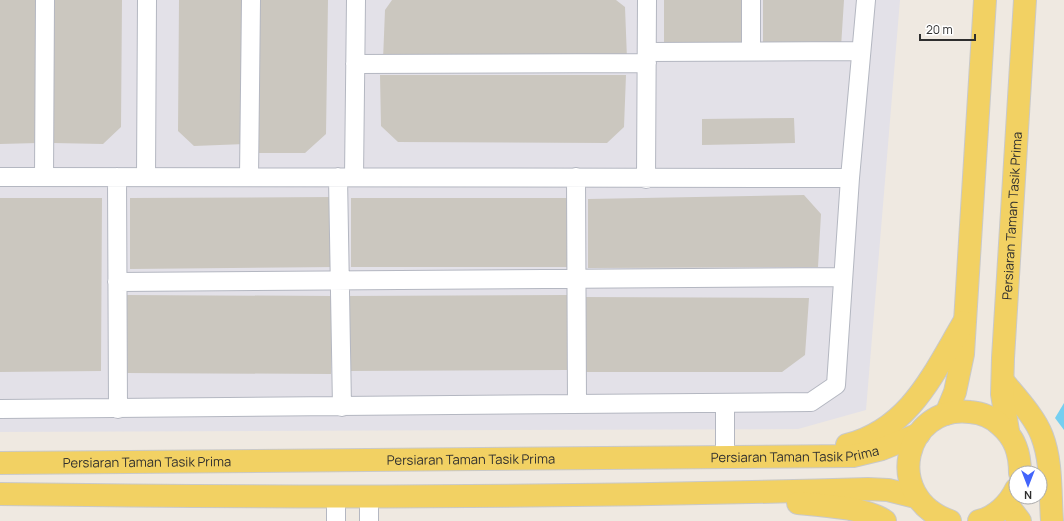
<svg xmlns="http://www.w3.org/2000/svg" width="1064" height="521" viewBox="0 0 1064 521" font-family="Manrope,sans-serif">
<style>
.industrial{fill:#e3e1e8}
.water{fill:#75cff0}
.building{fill:#cbc7bf}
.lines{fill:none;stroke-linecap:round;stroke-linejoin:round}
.minor-casing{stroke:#b4b7c1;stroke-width:20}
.major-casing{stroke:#c9c9c9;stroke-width:24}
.minor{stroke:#fff;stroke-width:18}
.major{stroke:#f2d163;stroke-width:22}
.labels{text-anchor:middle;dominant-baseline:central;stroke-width:3;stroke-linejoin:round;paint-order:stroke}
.street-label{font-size:13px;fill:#2e2e2e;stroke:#fff}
</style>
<rect width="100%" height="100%" fill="#efe9e1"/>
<path class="industrial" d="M0 0H900L866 410 798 429 0 432Z"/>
<path class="water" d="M1064 403V430L1055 418Z"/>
<path class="building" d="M0 0H40L38 143 0 144Z
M50 0H122L121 127 103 144 53 143Z
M179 0H246L245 144 194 146 178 131Z
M260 0H328L326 134 305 153H257Z
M392 0H616L625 7 627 59 383 60 385 10Z
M664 0H747V47L664 46Z
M763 0H844L841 47 763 46Z
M380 75H626L624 127 607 143 398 142 381 126Z
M794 118 795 143 702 145V119Z
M804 195 821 214 818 267 588 268V199Z
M335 197V267L130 269V198Z
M0 198H102L101 371 0 372Z
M351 198H569V267H351Z
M126 295 332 296 331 374 126 373Z
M567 295 568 370 346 371 345 296Z
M581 297 809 298 805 355 782 372H581Z"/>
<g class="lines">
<defs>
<path id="minor" d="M751 51V0
M647 52 861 51
M355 64 647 63
M0 177 850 178
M44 177 45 0
M117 177 118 409
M146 177 147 0
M249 177 251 0
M338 177 342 407
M354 177 356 0
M576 177 577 404
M646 179 647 0
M117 282 843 277
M725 403V456
M0 409 811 402 836 385 850 178 866 0
M336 497V521
M369 497V521"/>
<g id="major">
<path d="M1003 381C1016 397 1035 417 1042 436 1052 462 1050 493 1052 521"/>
<path d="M946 414 955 392 963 354 985 0"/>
<path id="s1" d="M1008 431 1002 394 1003 358 1025 0"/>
<path d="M847 445C910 429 933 374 964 322"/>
<path id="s2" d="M0 463 853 456 882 449 919 434"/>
<path d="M0 494C289 498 578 498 868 489L888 490 916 497"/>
<path d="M798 503C821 505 867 508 885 521"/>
<path d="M1007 504 1020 521"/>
<path d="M950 521C881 497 905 404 970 412 981 413 992 417 1000 425 1015 438 1020 453 1020 473"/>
<path d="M979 521C995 517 1009 504 1016 489"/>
</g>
</defs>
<use href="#minor" class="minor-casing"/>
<use href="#major" class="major-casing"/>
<use href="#minor" class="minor"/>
<use href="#major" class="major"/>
</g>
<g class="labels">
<g class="street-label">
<text stroke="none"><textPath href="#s1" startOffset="216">Persiaran Taman Tasik Prima</textPath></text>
<text stroke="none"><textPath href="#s2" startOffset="795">Persiaran Taman Tasik Prima</textPath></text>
<text stroke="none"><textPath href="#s2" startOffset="471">Persiaran Taman Tasik Prima</textPath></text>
<text stroke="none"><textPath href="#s2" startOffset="147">Persiaran Taman Tasik Prima</textPath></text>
</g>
</g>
<g transform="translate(1028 485) rotate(180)"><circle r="19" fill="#ffffff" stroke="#ababab"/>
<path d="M0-3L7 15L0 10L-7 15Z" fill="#4264fb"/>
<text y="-6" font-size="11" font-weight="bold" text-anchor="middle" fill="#2e2e2e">N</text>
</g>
<path d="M920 34v6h55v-6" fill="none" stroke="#2e2e2e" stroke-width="2"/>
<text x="926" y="34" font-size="12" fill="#2e2e2e" stroke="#ffffff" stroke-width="3" paint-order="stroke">20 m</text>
</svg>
